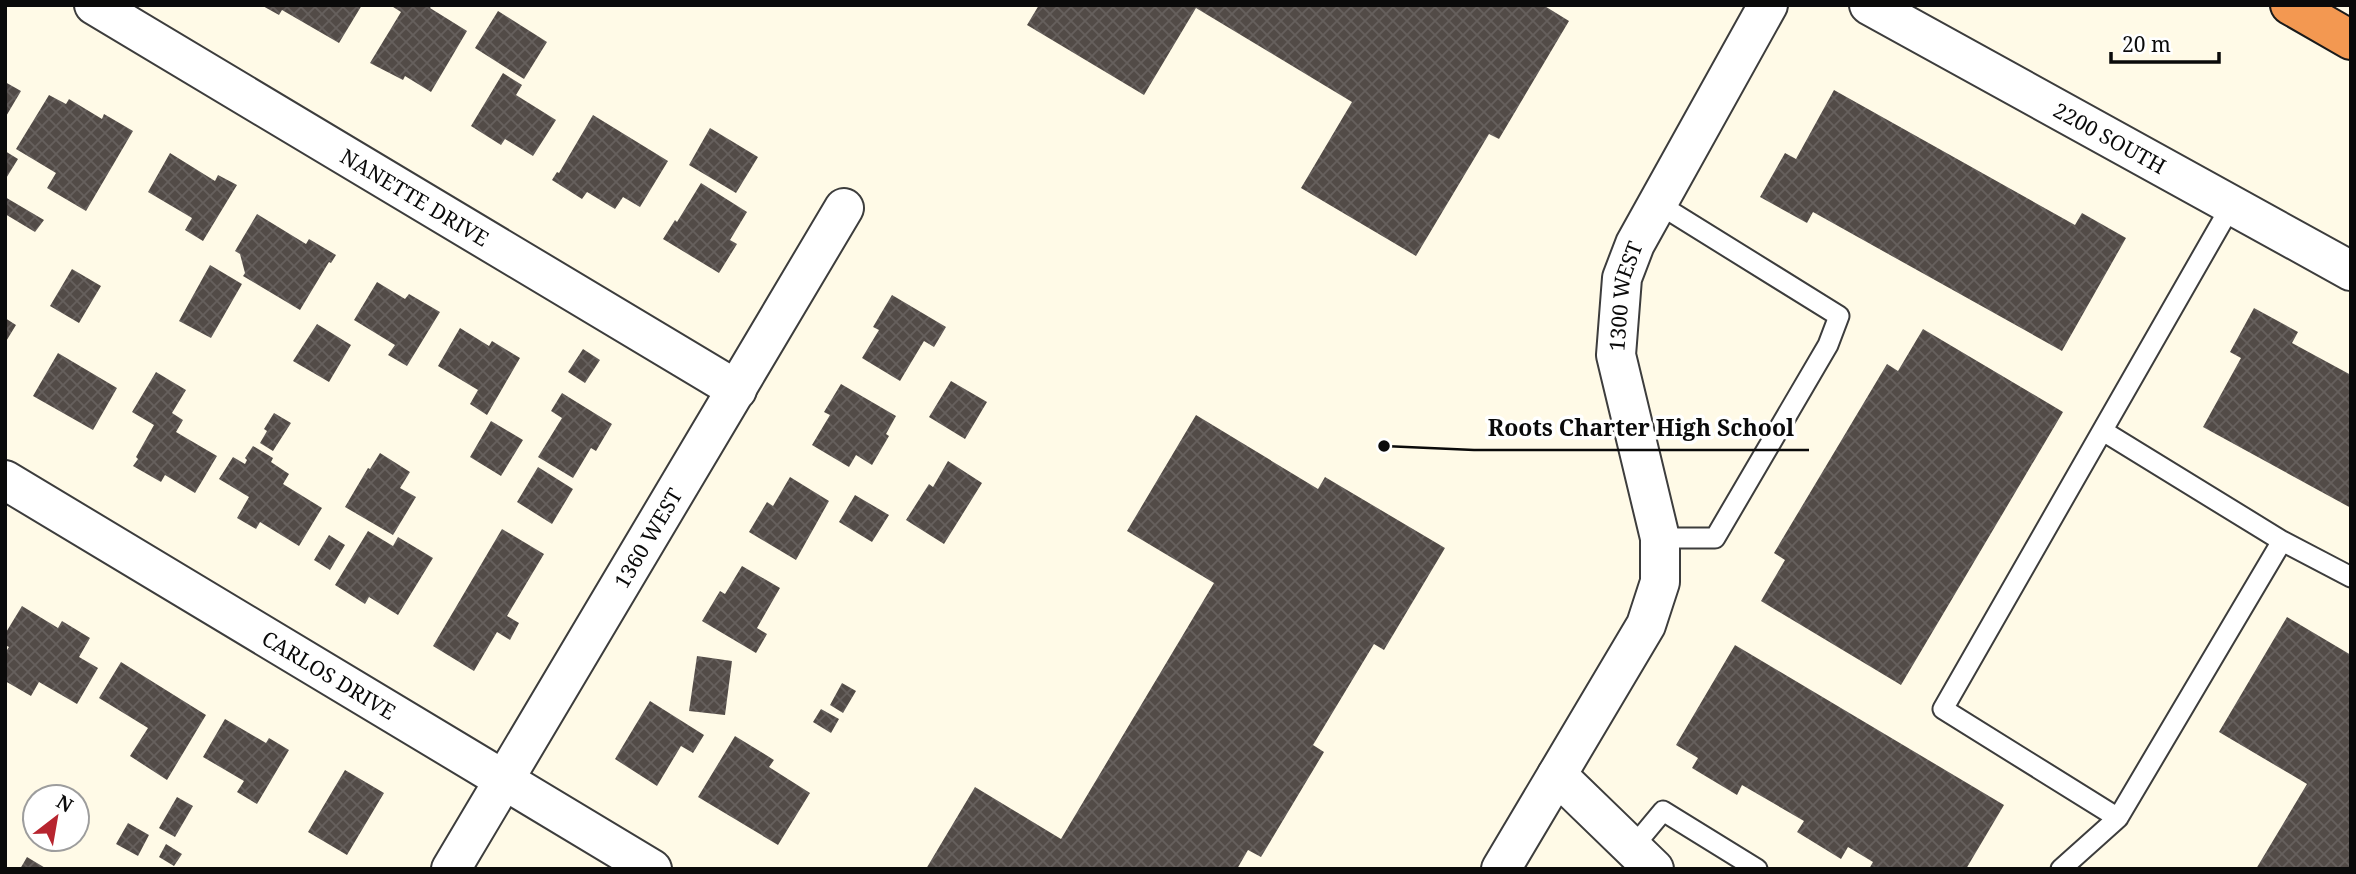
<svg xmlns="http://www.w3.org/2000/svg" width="2356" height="874" viewBox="0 0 2356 874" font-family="'Noto Serif',serif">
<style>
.building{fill:url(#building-cross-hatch)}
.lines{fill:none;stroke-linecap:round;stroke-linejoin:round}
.lane-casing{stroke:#3d3d3d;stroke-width:23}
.street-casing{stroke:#3d3d3d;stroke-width:42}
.highway-casing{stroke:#1b1b1b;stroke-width:42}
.lane{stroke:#fff;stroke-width:19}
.street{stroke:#fff;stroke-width:38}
.highway{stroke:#f39851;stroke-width:38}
.labels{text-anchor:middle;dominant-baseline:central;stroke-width:7;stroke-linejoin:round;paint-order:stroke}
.street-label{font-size:21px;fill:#0a0a0a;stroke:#fff}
.leader{fill:none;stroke:#0a0a0a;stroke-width:2.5}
.callout-dot{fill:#0a0a0a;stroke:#fff;stroke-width:2.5}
.callout-label{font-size:23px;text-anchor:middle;font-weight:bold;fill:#0a0a0a;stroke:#fff;stroke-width:7;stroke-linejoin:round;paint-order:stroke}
</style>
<defs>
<pattern id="building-cross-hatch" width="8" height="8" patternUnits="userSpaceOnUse" patternTransform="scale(1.75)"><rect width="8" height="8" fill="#524b47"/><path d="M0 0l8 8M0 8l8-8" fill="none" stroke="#66605d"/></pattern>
</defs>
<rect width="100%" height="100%" fill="#fffae7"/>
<path class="building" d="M261 5H362L339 43 282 10 279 15Z
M390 5H432L430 8 467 31 431 92 405 76 403 80 370 63 401 12Z
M1039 5H1543L1569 21 1499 139 1489 134 1416 256 1301 188 1352 102 1196 8 1144 95 1027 25Z
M498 11 547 42 524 79 475 48Z
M503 73 522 85 516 95 556 120 533 156 505 139 501 145 471 126Z
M5 82 21 91 5 118Z
M1834 90 2075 225 2082 213 2126 238 2062 351 1813 212 1807 223 1760 197 1785 153 1796 159Z
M49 95 66 104 69 99 102 119 104 114 133 131 86 211 47 188 56 173 16 149Z
M593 115 668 161 640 207 623 197 615 209 587 192 582 199 552 180 557 172 559 173Z
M710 128 758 157 736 193 689 165Z
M5 151 18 159 5 180Z
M170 153 215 181 218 175 237 185 203 241 185 230 192 218 148 192Z
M701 183 747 212 730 240 737 244 719 273 663 239 675 220 677 222Z
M5 197 44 220 35 232 5 214Z
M257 214 306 244 309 239 336 255 331 263 329 262 300 310 243 276 245 273 240 254 235 251Z
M210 265 242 284 211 338 179 321Z
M72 269 101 286 79 323 50 306Z
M377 282 405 299 409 294 440 312 407 366 388 355 395 345 354 320Z
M892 295 946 327 934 347 924 341 900 381 862 358 879 330 873 327Z
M2254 308 2298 332 2292 343 2351 375V508L2203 427 2241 358 2230 352Z
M5 318 16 325 5 343Z
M317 324 351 345 329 382 293 361Z
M460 328 489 346 492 341 520 358 487 415 470 404 478 390 438 366Z
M1923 329 2063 412 1901 685 1761 601 1785 560 1774 553 1887 364 1898 371Z
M583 349 600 360 585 383 568 372Z
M58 353 117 388 93 430 33 396Z
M156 372 186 390 172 413 183 420 176 432 217 456 195 493 165 475 161 482 133 466 138 459 136 457 154 425 132 412Z
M951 381 987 402 965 439 929 417Z
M841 384 896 416 886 434 889 436 872 465 856 455 849 467 812 445 830 415 824 412Z
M562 393 612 424 596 451 591 448 573 478 538 457 562 418 551 411Z
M274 413 291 423 273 451 260 443 267 431 264 429Z
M1196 415 1318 489 1325 477 1445 548 1384 650 1374 644 1313 745 1324 752 1261 857 1248 850 1237 869H926L975 787 1061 839 1214 583 1127 531Z
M491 421 523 440 501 476 470 457Z
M253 446 273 458 271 462 289 474 283 484 322 508 299 546 260 522 256 529 237 518 249 497 219 479 233 457 245 464 247 460 245 458Z
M380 453 410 472 400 488 416 497 393 535 345 507 368 468 370 469Z
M948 461 982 483 944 544 906 520 929 484 933 487Z
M538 467 573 489 552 524 517 502Z
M790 477 829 501 796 560 749 532 767 502 773 506Z
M855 495 889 515 872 542 839 522Z
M502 529 544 554 507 616 519 623 510 640 497 632 474 671 433 646Z
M368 531 393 546 398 537 433 558 398 615 369 597 365 604 335 585Z
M329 535 345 545 330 570 314 560Z
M742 566 780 588 757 628 767 634 756 653 702 621 720 591 725 594Z
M22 606 58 628 62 621 90 638 79 657 98 668 77 704 39 682 31 696 5 681V653L9 647 5 645V634Z
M2287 617 2351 655V869H2256L2307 784 2219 732Z
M1735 645 2004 805 1966 869H1869L1873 862 1848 847 1841 859 1797 832 1804 821 1742 785 1737 795 1692 768 1698 758 1676 745Z
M697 656 732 661 725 715 689 711Z
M121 662 206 715 167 780 130 756 148 728 99 698Z
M842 683 856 691 843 713 830 705Z
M650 701 704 735 693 753 681 746 657 786 615 759Z
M821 709 839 719 831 733 813 722Z
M225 719 266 743 269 738 289 750 257 804 237 792 244 781 203 757Z
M735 736 774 760 769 767 810 793 778 845 698 797Z
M345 770 384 793 347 855 308 832Z
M177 797 193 806 175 837 159 828Z
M128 823 149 835 138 856 116 844Z
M166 844 182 854 174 866 159 857Z
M27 857 47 869H20Z"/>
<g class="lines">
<defs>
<path id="lane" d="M1657 203 1839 316 1828 345 1715 538H1660
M2103 431 2282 541 2118 818
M2282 541 2351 577
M1633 847 1663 811 1757 869
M2061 869 2118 818 1943 709 2231 206"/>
<g id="street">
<path id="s1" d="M94 5 737 390"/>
<path id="s2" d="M1869 5 2351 271"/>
<path id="s3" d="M5 480 652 869"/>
<path d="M1557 775 1654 869"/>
<path id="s4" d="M451 869 844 208"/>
<path id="s5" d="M1501 869 1646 625 1660 582V538L1616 355 1622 278 1635 244 1768 5"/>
</g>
<path id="highway" d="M2290 5 2351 40"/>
</defs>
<use href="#lane" class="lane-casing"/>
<use href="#street" class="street-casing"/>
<use href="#highway" class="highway-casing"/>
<use href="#lane" class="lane"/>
<use href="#street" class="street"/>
<use href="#highway" class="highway"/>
</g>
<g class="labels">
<g class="street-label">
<text stroke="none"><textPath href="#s2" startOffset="275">2200 SOUTH</textPath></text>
<text stroke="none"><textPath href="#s1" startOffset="374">NANETTE DRIVE</textPath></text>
<text stroke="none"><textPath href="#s5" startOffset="621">1300 WEST</textPath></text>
<text stroke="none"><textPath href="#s4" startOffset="385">1360 WEST</textPath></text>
<text stroke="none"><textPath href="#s3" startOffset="378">CARLOS DRIVE</textPath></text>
</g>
</g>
<path class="leader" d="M1384 446L1474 450H1809"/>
<circle class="callout-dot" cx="1384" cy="446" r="7"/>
<g class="callout-label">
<text x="1641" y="436">Roots Charter High School</text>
</g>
<rect width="2356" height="874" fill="none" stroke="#0a0a0a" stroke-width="14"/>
<g transform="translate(56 818) rotate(31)"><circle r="33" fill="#ffffff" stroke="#9d9d9d" stroke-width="2"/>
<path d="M0-5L12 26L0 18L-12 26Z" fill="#b7252f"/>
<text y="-10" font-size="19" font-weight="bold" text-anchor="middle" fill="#0a0a0a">N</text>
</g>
<path d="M2111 52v10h108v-10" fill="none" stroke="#0a0a0a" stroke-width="3.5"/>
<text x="2122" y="52" font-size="21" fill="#0a0a0a" stroke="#ffffff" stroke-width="5" paint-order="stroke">20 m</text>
</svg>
